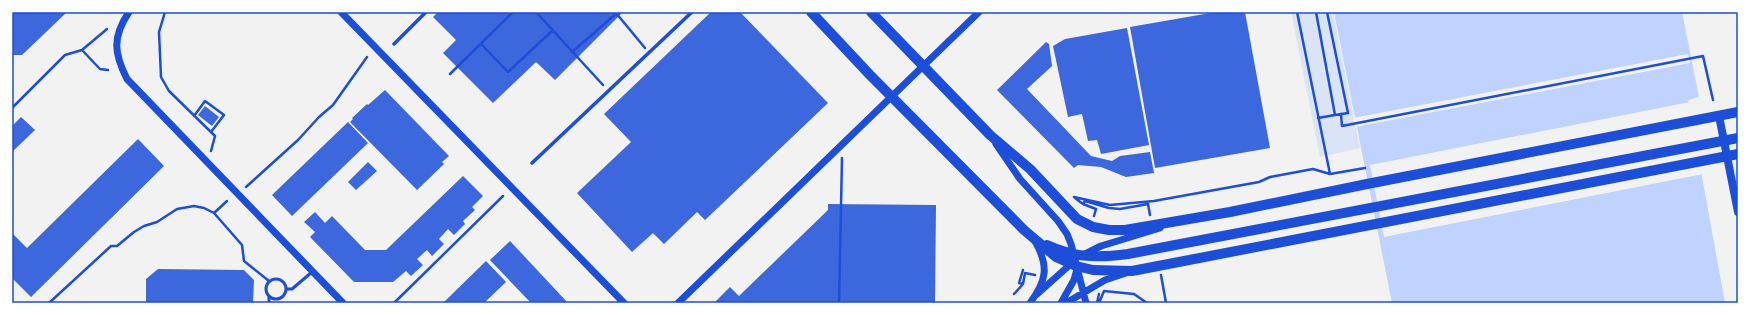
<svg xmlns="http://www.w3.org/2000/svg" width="1750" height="315" viewBox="0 0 1750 315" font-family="'DM Sans',sans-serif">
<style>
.green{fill:#dbe4f7}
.water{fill:#bfd3fe}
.pier{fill:#f2f2f2}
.building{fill:#3d67dc}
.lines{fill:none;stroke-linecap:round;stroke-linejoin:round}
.path{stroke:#1d4ed8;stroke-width:2.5}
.service{stroke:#1d4ed8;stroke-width:3}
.pedestrian{stroke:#1d4ed8;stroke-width:3.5}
.tertiary{stroke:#1d4ed8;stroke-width:7}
.secondary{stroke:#1d4ed8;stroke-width:8}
.primary{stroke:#1d4ed8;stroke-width:10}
.neatline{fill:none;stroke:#1d4ed8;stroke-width:1.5}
</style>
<rect width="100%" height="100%" fill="#f2f2f2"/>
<path class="green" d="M1291 12H1333L1360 148 1320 157Z"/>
<path class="water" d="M1334 12H1682L1699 97 1688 100 1725 303H1392Z"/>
<path class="pier" d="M1688 54 1690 63 1355 127 1353 118Z
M1690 102 1703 174 1384 237 1370 165Z"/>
<path class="building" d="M12 12H67L22 55H12Z
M438 12H623L555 80 536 62 493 103 443 53 456 40 433 17Z
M711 12H740L828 103 705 220 697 212 664 244 653 233 632 252 577 193 631 142 604 114Z
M1216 12H1245L1270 148 1155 168 1130 27Z
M1127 28 1149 145 1101 154 1097 140 1088 141 1082 114 1068 117 1053 46 1065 39Z
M1046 42 1049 44 1052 66 1027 89 1091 156 1112 161 1120 156 1150 152 1154 173 1126 177 1101 167 1078 165 1074 168 997 90Z
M385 90 449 156 442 162 444 164 417 190 350 122 353 119 352 118 367 104 368 105Z
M205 106 219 117 212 126 198 115Z
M21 117 35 130 12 152V126Z
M348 122 368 143 292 216 272 195Z
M138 139 164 166 31 297 12 278V233L27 248Z
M368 162 377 171 356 190 348 182Z
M463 176 483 196 472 207 475 210 463 221 465 224 454 235 448 229 439 239 444 244 432 256 427 250 417 259 423 265 411 276 406 271 393 282H354L310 237 315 232 304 222 315 212 325 223 332 216 365 250H386Z
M828 204 936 205 935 303H714L730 287 739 296 828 210Z
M510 241 568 303H531L490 260Z
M486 261 506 282 484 303H443Z
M158 269 244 270 254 280 253 303H146V279Z"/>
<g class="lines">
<path class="path" d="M165 12 159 32 161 77 169 91 215 136 211 151
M536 12 603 85
M1297 12 1330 174
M1316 12 1335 115 1318 118
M1327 12 1348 113 1335 115
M616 13 645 48
M481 44 508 72 553 30
M82 50 100 69 108 70
M572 52 618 12
M450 74 513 12
M12 108 65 55 82 50 107 29
M1341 114 1342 126 1703 56 1713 100
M194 116 205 101 224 115 211 132
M246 187 298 140 319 117 333 105 367 57
M1074 197 1110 205 1154 201 1259 182 1270 177 1313 169 1330 174 1365 168
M1075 198 1083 204 1096 209 1094 216
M1083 204 1085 201 1109 208 1120 209 1148 204 1150 215
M214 213 242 245 244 261 269 281
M1023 270 1019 283 1023 284
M1161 275 1166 303
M1014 294 1023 284 1025 273 1035 275
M49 303 111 246H117L134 232 144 226 157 222 177 209 194 206 204 208 214 213 227 201
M394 303 503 196
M839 303 842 158
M1097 303 1099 294
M1099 303 1104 291 1134 294 1147 303"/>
<path class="service" d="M266 289a10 10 0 1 1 20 0a10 10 0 1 1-20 0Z
M286 289H292L312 272
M269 303V297"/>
<path class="pedestrian" d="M394 44 426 12
M532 163 692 12"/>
<path class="tertiary" d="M129 12C112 37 114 53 127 79L343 303
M341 12 624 303
M996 144 1020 179 1058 221 1067 234 1071 244 1086 303
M1083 255 1101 246 1160 228
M1036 295 1073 262
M678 303 979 12
M1030 303C1047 280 1049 266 1035 241
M1061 303 1074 280 1077 269
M1066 303 1105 280 1126 273"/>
<path class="secondary" d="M1719 116 1738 212"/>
<path class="primary" d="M811 12 870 75 1024 230 1056 257 1076 266 1093 270 1132 271 1738 154
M871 12 990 135 1030 169 1077 219 1093 227 1109 230H1125L1230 212 1367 184 1738 112
M1047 245C1075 258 1098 258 1128 254L1738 138"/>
</g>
<rect width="1750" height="315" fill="none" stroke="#ffffff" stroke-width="26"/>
<rect x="13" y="13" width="1724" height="289" class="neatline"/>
</svg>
